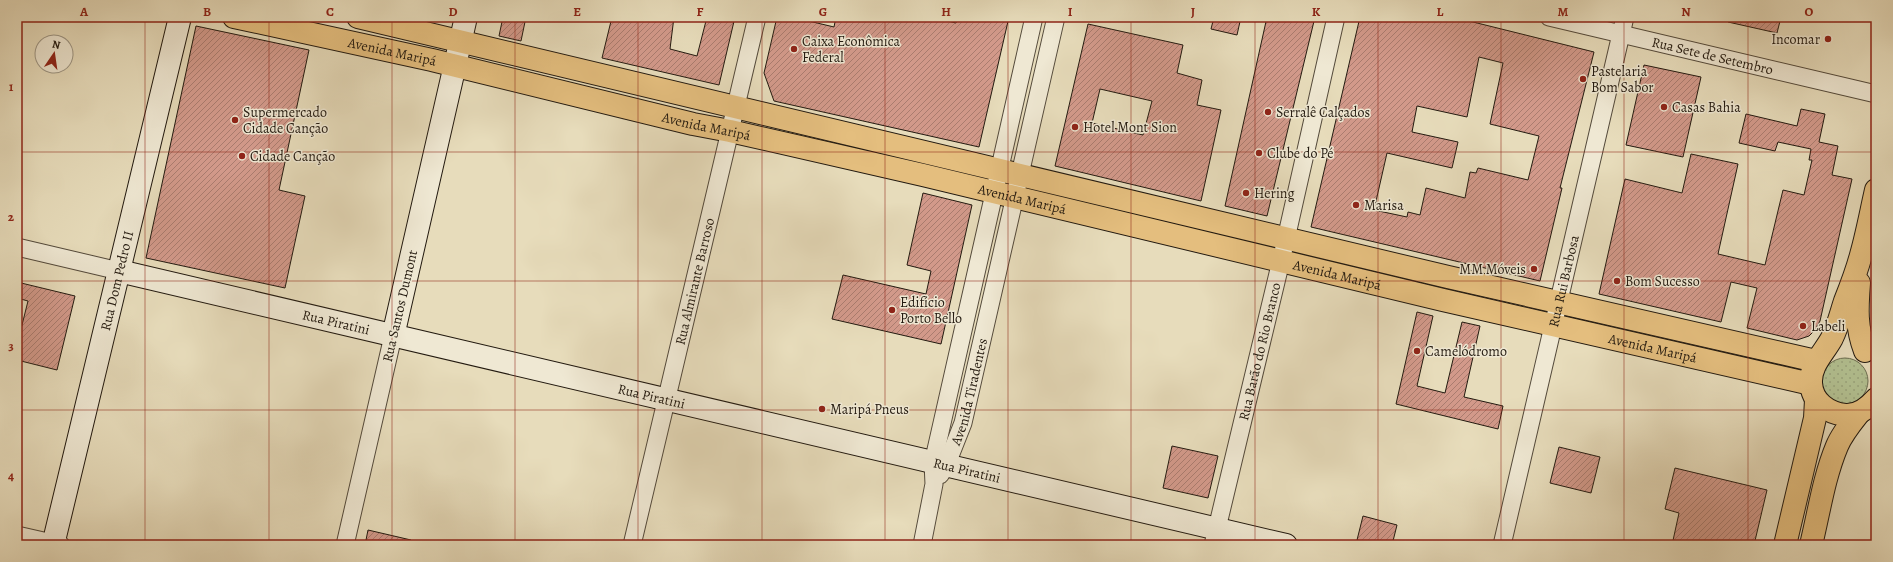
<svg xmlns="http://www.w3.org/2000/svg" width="1893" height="562" viewBox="0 0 1893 562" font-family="Alegreya,serif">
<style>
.grass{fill:url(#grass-dots);stroke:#6b6e51}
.building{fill:url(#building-hatch);stroke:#231a10;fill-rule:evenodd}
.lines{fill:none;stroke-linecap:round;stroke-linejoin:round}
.street-casing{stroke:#544a3b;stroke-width:19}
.secondary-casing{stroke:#231a10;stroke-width:24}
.primary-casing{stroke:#231a10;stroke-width:24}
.street{stroke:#efe8d3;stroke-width:17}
.secondary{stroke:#efe8d3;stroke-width:22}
.primary{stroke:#e4be7e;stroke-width:22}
.grid{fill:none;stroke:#8f2418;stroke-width:1;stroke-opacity:0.55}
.poi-dot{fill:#8f2418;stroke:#efe8d3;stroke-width:1.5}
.labels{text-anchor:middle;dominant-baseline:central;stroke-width:3;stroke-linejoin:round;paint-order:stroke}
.poi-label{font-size:14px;fill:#231a10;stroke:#efe8d3;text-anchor:start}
.street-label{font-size:14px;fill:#231a10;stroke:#efe8d3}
.neatline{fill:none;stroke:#8f2418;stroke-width:1.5}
.grid-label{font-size:13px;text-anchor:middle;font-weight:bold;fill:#8f2418}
</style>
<defs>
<pattern id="grass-dots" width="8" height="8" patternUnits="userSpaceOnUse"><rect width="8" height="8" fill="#b3c192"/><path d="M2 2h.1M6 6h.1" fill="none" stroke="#9aa57d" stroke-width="1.8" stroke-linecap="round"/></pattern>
<pattern id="building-hatch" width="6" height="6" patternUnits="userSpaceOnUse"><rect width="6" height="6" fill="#d2998a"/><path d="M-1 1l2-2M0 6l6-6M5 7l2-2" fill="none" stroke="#aa7c6f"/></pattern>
</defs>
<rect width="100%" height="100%" fill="#e7dcbb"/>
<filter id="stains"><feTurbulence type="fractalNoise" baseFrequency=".005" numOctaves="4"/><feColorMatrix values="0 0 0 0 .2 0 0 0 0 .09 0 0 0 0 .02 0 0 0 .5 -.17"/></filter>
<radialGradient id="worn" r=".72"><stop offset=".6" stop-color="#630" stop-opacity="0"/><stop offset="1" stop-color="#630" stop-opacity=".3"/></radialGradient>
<path class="grass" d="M1822 381a23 23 0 1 1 46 0a23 23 0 1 1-46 0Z"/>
<path class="building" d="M503 17H526L521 41 499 36Z
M612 17H674L670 49 697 56 707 17H735L719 85 602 58Z
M777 17H792L834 27 836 17H931L956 23 958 17H1009L979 147 774 101 764 73Z
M1214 17H1241L1237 35 1211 29Z
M1267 17H1315L1267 216 1225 206Z
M1360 17H1453L1594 52 1560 188H1562L1540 281 1311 227ZM1479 57 1503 63 1490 124 1539 136 1528 180 1478 168 1476 173 1470 172 1465 198 1426 188 1420 215 1408 212 1407 217 1374 210 1387 153 1452 168 1458 142 1412 132 1417 106 1467 117Z
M1729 17H1781L1777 33 1728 22Z
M1088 24 1183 45 1177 73 1202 80 1197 105 1221 110 1201 201 1055 166ZM1100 89 1152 101 1143 135 1092 123Z
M196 26 309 50 279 190 305 196 285 288 146 258Z
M1644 65 1701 77 1683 157 1626 145Z
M1801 109 1825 114 1819 142 1838 146 1832 175 1852 179 1820 321 1815 330 1809 336 1797 340 1747 328 1757 288 1731 282 1721 322 1599 294 1625 179 1682 193 1691 154 1738 164 1718 254 1765 265 1783 190 1804 195 1812 160H1809L1811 149 1778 142 1775 151 1739 143 1746 114 1797 126Z
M923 193 972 205 941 344 832 319 843 275 926 294 931 271 907 265Z
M17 282 75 296 57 370 17 360V345L28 301 17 298Z
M1417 312 1433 316 1417 386 1445 393 1462 322 1480 326 1464 397 1503 406 1498 429 1396 404Z
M1172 446 1218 456 1208 498 1163 488Z
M1559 447 1600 457 1591 493 1550 483Z
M1675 468 1767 490 1754 545H1672L1679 513 1665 509Z
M1363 516 1397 525 1392 545H1379L1357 540Z
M368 530 411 540 410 545H365Z"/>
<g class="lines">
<defs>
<g id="street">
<path id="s1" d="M1549 17 1876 94"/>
<path d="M17 247 119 271"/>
<path id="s2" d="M940 475 946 466 963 423 1056 17"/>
<path d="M17 535 61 545"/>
<path d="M345 545 393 336"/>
<path id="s3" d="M632 545 757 17"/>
<path d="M922 545 934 484 933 463 1034 17"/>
<path id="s4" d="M1213 545 1281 261 1336 17"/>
<path id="s5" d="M1502 545 1625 17"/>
</g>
<g id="secondary">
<path id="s6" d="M119 271 1286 545"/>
<path d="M393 336 466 17"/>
<path id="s7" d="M53 545 180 17"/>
</g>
<g id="primary">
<path id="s8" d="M234 17 432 60 693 124 730 131 923 175 1443 300 1811 384"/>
<path d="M358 17 1448 277 1816 361"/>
<path d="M1876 190C1871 212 1867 234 1861 255 1857 270 1851 286 1845 301 1841 313 1838 326 1832 338 1824 353 1810 365 1811 383 1812 402 1828 413 1845 415 1858 416 1868 408 1876 399"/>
<path d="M1859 283C1857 309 1856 327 1865 351"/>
<path d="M1785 545 1815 418 1816 400"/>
<path d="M1811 545C1819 512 1824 477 1837 446 1842 434 1851 423 1859 413"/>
</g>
</defs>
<use href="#street" class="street-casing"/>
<use href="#secondary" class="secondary-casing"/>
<use href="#primary" class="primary-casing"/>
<use href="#street" class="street"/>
<use href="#secondary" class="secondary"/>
<use href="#primary" class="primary"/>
</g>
<path class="grid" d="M145 17V545M269 17V545M392 17V545M515 17V545M638 17V545M762 17V545M885 17V545M1008 17V545M1131 17V545M1255 17V545M1378 17V545M1501 17V545M1624 17V545M1748 17V545M17 152H1876M17 281H1876M17 410H1876"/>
<g class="poi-dot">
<circle cx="1828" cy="39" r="4"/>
<circle cx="794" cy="49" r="4"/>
<circle cx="1583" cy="79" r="4"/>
<circle cx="1664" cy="107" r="4"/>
<circle cx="1268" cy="112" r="4"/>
<circle cx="235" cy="120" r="4"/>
<circle cx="1075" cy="127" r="4"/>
<circle cx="1259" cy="153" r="4"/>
<circle cx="242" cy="156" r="4"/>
<circle cx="1246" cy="193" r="4"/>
<circle cx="1356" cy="205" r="4"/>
<circle cx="1534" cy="269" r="4"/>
<circle cx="1617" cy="281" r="4"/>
<circle cx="892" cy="310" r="4"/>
<circle cx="1803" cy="326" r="4"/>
<circle cx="1417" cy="351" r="4"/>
<circle cx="822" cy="409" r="4"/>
</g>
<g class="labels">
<g class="poi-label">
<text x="1820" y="39" text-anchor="end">Incomar</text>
<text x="802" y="41">Caixa Econômica<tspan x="802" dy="16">Federal</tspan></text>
<text x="1591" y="71">Pastelaria<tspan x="1591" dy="16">Bom Sabor</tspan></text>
<text x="1672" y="107">Casas Bahia</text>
<text x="243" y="112">Supermercado<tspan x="243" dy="16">Cidade Canção</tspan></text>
<text x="1276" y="112">Serralê Calçados</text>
<text x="1083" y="127">Hotel Mont Sion</text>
<text x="1267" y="153">Clube do Pé</text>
<text x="250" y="156">Cidade Canção</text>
<text x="1254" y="193">Hering</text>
<text x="1364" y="205">Marisa</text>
<text x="1526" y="269" text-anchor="end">MM Móveis</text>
<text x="1625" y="281">Bom Sucesso</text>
<text x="900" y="302">Edifício<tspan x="900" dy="16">Porto Bello</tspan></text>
<text x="1811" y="326">Labeli</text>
<text x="1425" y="351">Camelódromo</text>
<text x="830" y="409">Maripá Pneus</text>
</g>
<g class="street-label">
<text stroke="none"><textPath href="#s8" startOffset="162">Avenida Maripá</textPath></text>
<text stroke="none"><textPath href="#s1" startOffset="168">Rua Sete de Setembro</textPath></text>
<text stroke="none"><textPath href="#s8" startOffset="485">Avenida Maripá</textPath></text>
<text stroke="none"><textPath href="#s8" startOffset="809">Avenida Maripá</textPath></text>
<text stroke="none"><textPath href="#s8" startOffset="1133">Avenida Maripá</textPath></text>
<text stroke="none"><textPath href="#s7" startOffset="272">Rua Dom Pedro II</textPath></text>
<text stroke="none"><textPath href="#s3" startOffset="271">Rua Almirante Barroso</textPath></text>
<text stroke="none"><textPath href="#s5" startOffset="271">Rua Rui Barbosa</textPath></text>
<text transform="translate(400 306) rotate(-77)">Rua Santos Dumont</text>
<text stroke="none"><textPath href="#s6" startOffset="223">Rua Piratini</textPath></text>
<text stroke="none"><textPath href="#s8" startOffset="1457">Avenida Maripá</textPath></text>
<text stroke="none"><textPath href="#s4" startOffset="199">Rua Barão do Rio Branco</textPath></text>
<text stroke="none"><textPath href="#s2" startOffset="89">Avenida Tiradentes</textPath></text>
<text stroke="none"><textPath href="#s6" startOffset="547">Rua Piratini</textPath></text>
<text stroke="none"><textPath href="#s6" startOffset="871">Rua Piratini</textPath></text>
</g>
</g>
<rect width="1893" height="562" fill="none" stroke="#e7dcbb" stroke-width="44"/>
<g transform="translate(54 54) rotate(13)"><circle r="19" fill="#efe8d3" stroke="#9d9685"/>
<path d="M0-3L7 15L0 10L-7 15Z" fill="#8f2418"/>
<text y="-6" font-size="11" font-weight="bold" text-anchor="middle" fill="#231a10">N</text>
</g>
<rect x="22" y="22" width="1849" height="518" class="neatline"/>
<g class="grid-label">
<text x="84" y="16">A</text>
<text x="207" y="16">B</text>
<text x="330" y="16">C</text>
<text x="453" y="16">D</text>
<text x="577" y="16">E</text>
<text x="700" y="16">F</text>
<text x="823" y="16">G</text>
<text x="946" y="16">H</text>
<text x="1070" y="16">I</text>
<text x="1193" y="16">J</text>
<text x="1316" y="16">K</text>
<text x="1440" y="16">L</text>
<text x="1563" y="16">M</text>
<text x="1686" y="16">N</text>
<text x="1809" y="16">O</text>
<text x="11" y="91">1</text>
<text x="11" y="221">2</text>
<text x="11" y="350">3</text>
<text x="11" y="480">4</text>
</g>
<rect width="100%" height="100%" filter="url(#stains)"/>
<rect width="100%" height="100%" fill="url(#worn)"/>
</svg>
